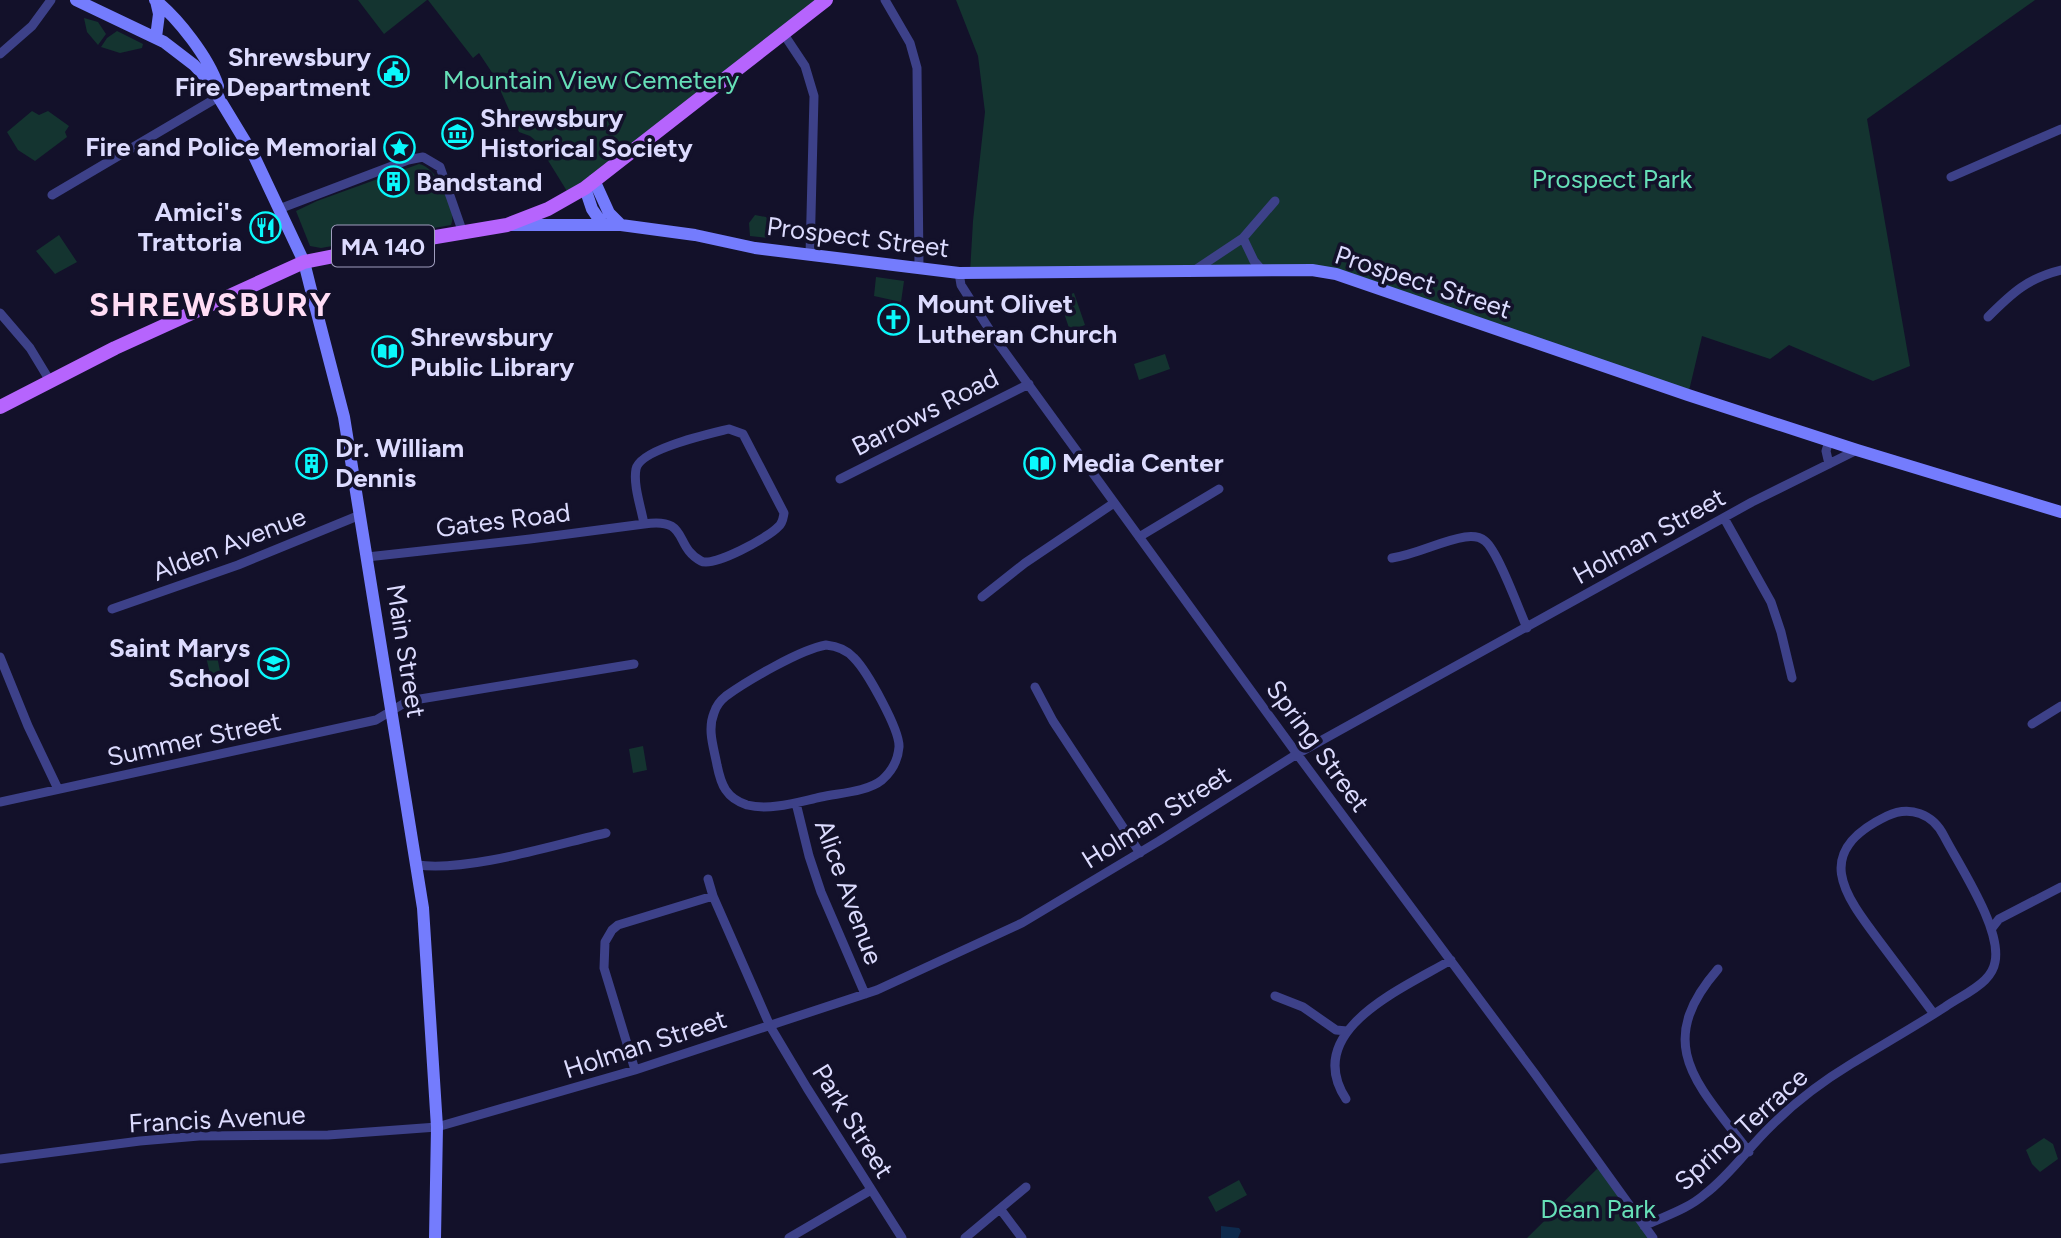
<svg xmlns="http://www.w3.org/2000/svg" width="2061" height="1238" viewBox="0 0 2061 1238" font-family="Figtree,sans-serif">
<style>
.green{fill:#143430}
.water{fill:#0e2a4d}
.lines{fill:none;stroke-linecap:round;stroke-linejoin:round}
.street{stroke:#3d4189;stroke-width:9}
.secondary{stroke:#747cfd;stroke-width:12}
.primary{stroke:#b664fd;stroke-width:14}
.labels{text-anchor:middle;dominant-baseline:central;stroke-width:7;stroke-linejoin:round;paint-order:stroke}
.shield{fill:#13112a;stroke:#a09ebe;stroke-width:2}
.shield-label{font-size:24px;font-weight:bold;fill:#dcdbfe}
.poi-label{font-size:26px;font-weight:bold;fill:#dcdbfe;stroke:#13112a;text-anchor:start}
.park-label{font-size:26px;fill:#66dfb7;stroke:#13112a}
.street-label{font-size:26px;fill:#dcdbfe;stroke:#13112a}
.district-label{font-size:33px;font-weight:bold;letter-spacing:2px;fill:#ffddf5;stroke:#13112a}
</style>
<rect width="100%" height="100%" fill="#13112a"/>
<path class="green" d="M358 0H427L384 34Z
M428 0H826L570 196 536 141 530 136 519 132 493 74 479 53 473 58Z
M956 0H2035L1867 119 1910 366 1873 381 1789 345 1770 359 1702 336 1688 395 1336 275 970 273 973 221 985 112 978 56Z
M84 18 98 22 106 34 98 45 87 32Z
M117 31 143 44 142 48 120 53 101 47 107 38Z
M32 111 39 115 48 111 69 126 65 132 67 137 35 161 18 150 7 132Z
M419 164C437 167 458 209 451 225L321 248 310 246 296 211 317 201Z
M755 215 766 217 770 222 768 238 750 236 749 223Z
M59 235 77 262 55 274 36 251Z
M876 277 904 281 901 302 874 296Z
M1074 293 1085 325 1070 331 1059 298Z
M1165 354 1170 369 1139 380 1134 364Z
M214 641 221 676 211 678 203 644Z
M643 746 647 770 633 773 629 749Z
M2044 1138 2053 1144 2058 1159 2040 1172 2032 1164 2026 1150Z
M1601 1165 1653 1238H1527Z
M1239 1180 1247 1195 1216 1212 1208 1197Z"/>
<path class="water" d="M1221 1226 1239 1228 1241 1231 1238 1238H1221Z"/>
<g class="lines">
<path class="street" d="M885 0 910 43 917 68 919 268
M783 33 805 66 814 96 810 255
M0 54 32 26 51 0
M1951 177 2061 129
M52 195 220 96
M279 209 408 160 423 157 440 167 463 233
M1243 238 1254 261 1261 269
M1195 270 1243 238 1275 201
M959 273 961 285 996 340 1297 754 1535 1074 1653 1238
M0 313 30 348 50 381
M1988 317C2012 293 2028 278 2061 270
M729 429 743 434 784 513C783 518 783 523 778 527 769 537 713 568 701 561 673 546 690 517 644 524 641 507 633 485 636 469 640 449 709 434 729 429Z
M1829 464 1826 451 1829 441
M840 479 1029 384
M1724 518 1771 602 1781 632 1792 678
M1139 537 1219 489
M367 557 530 539 644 524
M1392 558C1418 554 1440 541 1465 537 1472 536 1479 536 1485 541 1498 551 1519 610 1527 628
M982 597 1025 563 1114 503
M112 609 238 565 360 515
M826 645C836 646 847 650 854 658 867 671 900 730 899 747 898 760 891 772 882 780 867 792 839 793 821 797 798 802 770 811 747 805 726 798 721 785 717 765 714 748 707 730 714 713 716 706 721 700 726 696 747 681 801 649 826 645Z
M0 657 28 726 58 789
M1035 687 1053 721 1140 853
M2032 724 2061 706
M0 802 376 720 408 701 634 664
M796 803 809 856 821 892 865 994
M417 865C468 872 554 845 606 833
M708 879 713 896 770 1026 807 1088 902 1238
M1992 928 1999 919 2061 887
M1718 969C1651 1046 1699 1085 1749 1152
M1275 996 1303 1007 1336 1030 1347 1031
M635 1070 604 968 605 942 612 930 618 925 713 896
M1346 1099C1301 1030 1404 988 1451 960
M0 1159 140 1141 199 1136 328 1135 437 1127 635 1070 877 990 1022 923 1159 841 1297 754 1752 502 1857 450
M1001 1210 1022 1238
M1644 1226C1665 1216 1688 1209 1705 1194 1731 1174 1748 1148 1771 1126 1794 1103 1823 1081 1851 1064 1882 1045 1914 1027 1945 1007 1958 998 1974 991 1985 980 1990 975 1994 968 1995 962 2002 929 1960 867 1944 836 1933 814 1910 805 1887 816 1812 852 1843 893 1880 942 1898 966 1916 990 1934 1014
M789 1238 871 1190
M965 1238 1026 1187"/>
<path class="secondary" d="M76 0 164 42 194 65 208 80 254 156 304 262 310 286 344 417 423 908 437 1127 435 1238
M155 0C178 18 209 58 218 86
M156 1 159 14 156 37
M594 180 609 213 621 225
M585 188 592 209 603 225
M510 225H621L695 235 755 248 959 273 1312 270 1336 274 1688 395 1857 450 2061 512"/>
<path class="primary" d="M0 407 115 348 304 262 400 243 507 225 548 209 585 188 826 0"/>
</g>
<defs>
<symbol id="civic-ring" viewBox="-11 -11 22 22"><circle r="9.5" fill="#13112a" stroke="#0af8fc" stroke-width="1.5"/><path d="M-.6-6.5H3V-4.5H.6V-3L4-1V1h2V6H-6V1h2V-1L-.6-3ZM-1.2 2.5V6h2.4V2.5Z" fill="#0af8fc"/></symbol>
<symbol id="museum-ring" viewBox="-11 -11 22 22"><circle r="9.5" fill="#13112a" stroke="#0af8fc" stroke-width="1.5"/><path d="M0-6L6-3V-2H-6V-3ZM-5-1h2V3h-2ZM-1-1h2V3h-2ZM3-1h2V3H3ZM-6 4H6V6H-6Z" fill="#0af8fc"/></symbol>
<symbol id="sight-ring" viewBox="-11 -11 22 22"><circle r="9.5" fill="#13112a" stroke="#0af8fc" stroke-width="1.5"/><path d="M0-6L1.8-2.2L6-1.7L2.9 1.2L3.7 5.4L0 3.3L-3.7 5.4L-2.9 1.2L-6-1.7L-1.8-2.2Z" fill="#0af8fc"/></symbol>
<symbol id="building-ring" viewBox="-11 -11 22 22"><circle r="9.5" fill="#13112a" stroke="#0af8fc" stroke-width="1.5"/><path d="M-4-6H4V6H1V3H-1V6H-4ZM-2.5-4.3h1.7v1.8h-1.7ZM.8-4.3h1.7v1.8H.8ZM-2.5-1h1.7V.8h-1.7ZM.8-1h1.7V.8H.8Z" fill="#0af8fc"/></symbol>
<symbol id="restaurant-ring" viewBox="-11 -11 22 22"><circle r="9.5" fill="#13112a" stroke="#0af8fc" stroke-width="1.5"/><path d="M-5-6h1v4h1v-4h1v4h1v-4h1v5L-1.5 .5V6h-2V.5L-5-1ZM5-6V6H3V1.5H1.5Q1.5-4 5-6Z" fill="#0af8fc"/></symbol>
<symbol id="church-ring" viewBox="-11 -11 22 22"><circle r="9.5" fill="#13112a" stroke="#0af8fc" stroke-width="1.5"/><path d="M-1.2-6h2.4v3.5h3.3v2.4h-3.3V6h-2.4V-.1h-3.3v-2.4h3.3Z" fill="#0af8fc"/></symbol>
<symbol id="library-ring" viewBox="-11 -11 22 22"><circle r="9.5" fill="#13112a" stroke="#0af8fc" stroke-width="1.5"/><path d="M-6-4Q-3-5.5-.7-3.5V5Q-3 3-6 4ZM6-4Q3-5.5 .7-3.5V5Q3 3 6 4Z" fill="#0af8fc"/></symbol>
<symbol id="school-ring" viewBox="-11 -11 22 22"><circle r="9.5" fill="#13112a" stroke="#0af8fc" stroke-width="1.5"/><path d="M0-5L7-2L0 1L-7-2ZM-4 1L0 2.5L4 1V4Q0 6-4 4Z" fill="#0af8fc"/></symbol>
</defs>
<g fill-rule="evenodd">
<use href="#civic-ring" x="376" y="54" width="35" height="35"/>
<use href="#museum-ring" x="440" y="116" width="35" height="35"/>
<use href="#sight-ring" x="382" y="130" width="35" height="35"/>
<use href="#building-ring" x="376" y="164" width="35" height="35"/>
<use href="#restaurant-ring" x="248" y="210" width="35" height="35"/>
<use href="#church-ring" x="876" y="302" width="35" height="35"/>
<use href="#library-ring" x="370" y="334" width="35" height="35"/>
<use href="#building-ring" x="294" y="446" width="35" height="35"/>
<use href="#library-ring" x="1022" y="446" width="35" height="35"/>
<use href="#school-ring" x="256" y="646" width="35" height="35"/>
</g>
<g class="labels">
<rect class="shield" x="332" y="225.5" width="102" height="41" rx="5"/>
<g class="shield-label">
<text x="383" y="246">MA 140</text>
</g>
<g class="poi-label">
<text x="371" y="57" text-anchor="end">Shrewsbury<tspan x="371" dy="30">Fire Department</tspan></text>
<text x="480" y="118">Shrewsbury<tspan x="480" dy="30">Historical Society</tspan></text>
<text x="377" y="147" text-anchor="end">Fire and Police Memorial</text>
<text x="416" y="182">Bandstand</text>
<text x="242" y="212" text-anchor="end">Amici's<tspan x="242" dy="30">Trattoria</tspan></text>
<text x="917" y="304">Mount Olivet<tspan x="917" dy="30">Lutheran Church</tspan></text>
<text x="410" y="337">Shrewsbury<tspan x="410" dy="30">Public Library</tspan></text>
<text x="335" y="448">Dr. William<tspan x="335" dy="30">Dennis</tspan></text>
<text x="1062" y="463">Media Center</text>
<text x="250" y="648" text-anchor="end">Saint Marys<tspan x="250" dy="30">School</tspan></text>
</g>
<g class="park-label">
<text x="591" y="80">Mountain View Cemetery</text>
<text x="1612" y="179">Prospect Park</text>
<text x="1598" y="1209">Dean Park</text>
</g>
<g class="street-label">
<text transform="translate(858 237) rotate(7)">Prospect Street</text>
<text transform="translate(1423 282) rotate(18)">Prospect Street</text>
<text transform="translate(925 412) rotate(-27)">Barrows Road</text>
<text transform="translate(503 520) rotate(-7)">Gates Road</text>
<text transform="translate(1649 536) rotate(-29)">Holman Street</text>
<text transform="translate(229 544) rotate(-21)">Alden Avenue</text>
<text transform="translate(406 651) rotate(81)">Main Street</text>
<text transform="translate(194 739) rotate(-12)">Summer Street</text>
<text transform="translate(1318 746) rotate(54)">Spring Street</text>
<text transform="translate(1156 817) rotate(-32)">Holman Street</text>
<text transform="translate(849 892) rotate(70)">Alice Avenue</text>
<text transform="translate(645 1044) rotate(-18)">Holman Street</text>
<text transform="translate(217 1119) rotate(-3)">Francis Avenue</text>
<text transform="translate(853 1121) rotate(58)">Park Street</text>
<text transform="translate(1741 1129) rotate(-42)">Spring Terrace</text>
</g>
<g class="district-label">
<text x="211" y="304">SHREWSBURY</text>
</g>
</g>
</svg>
